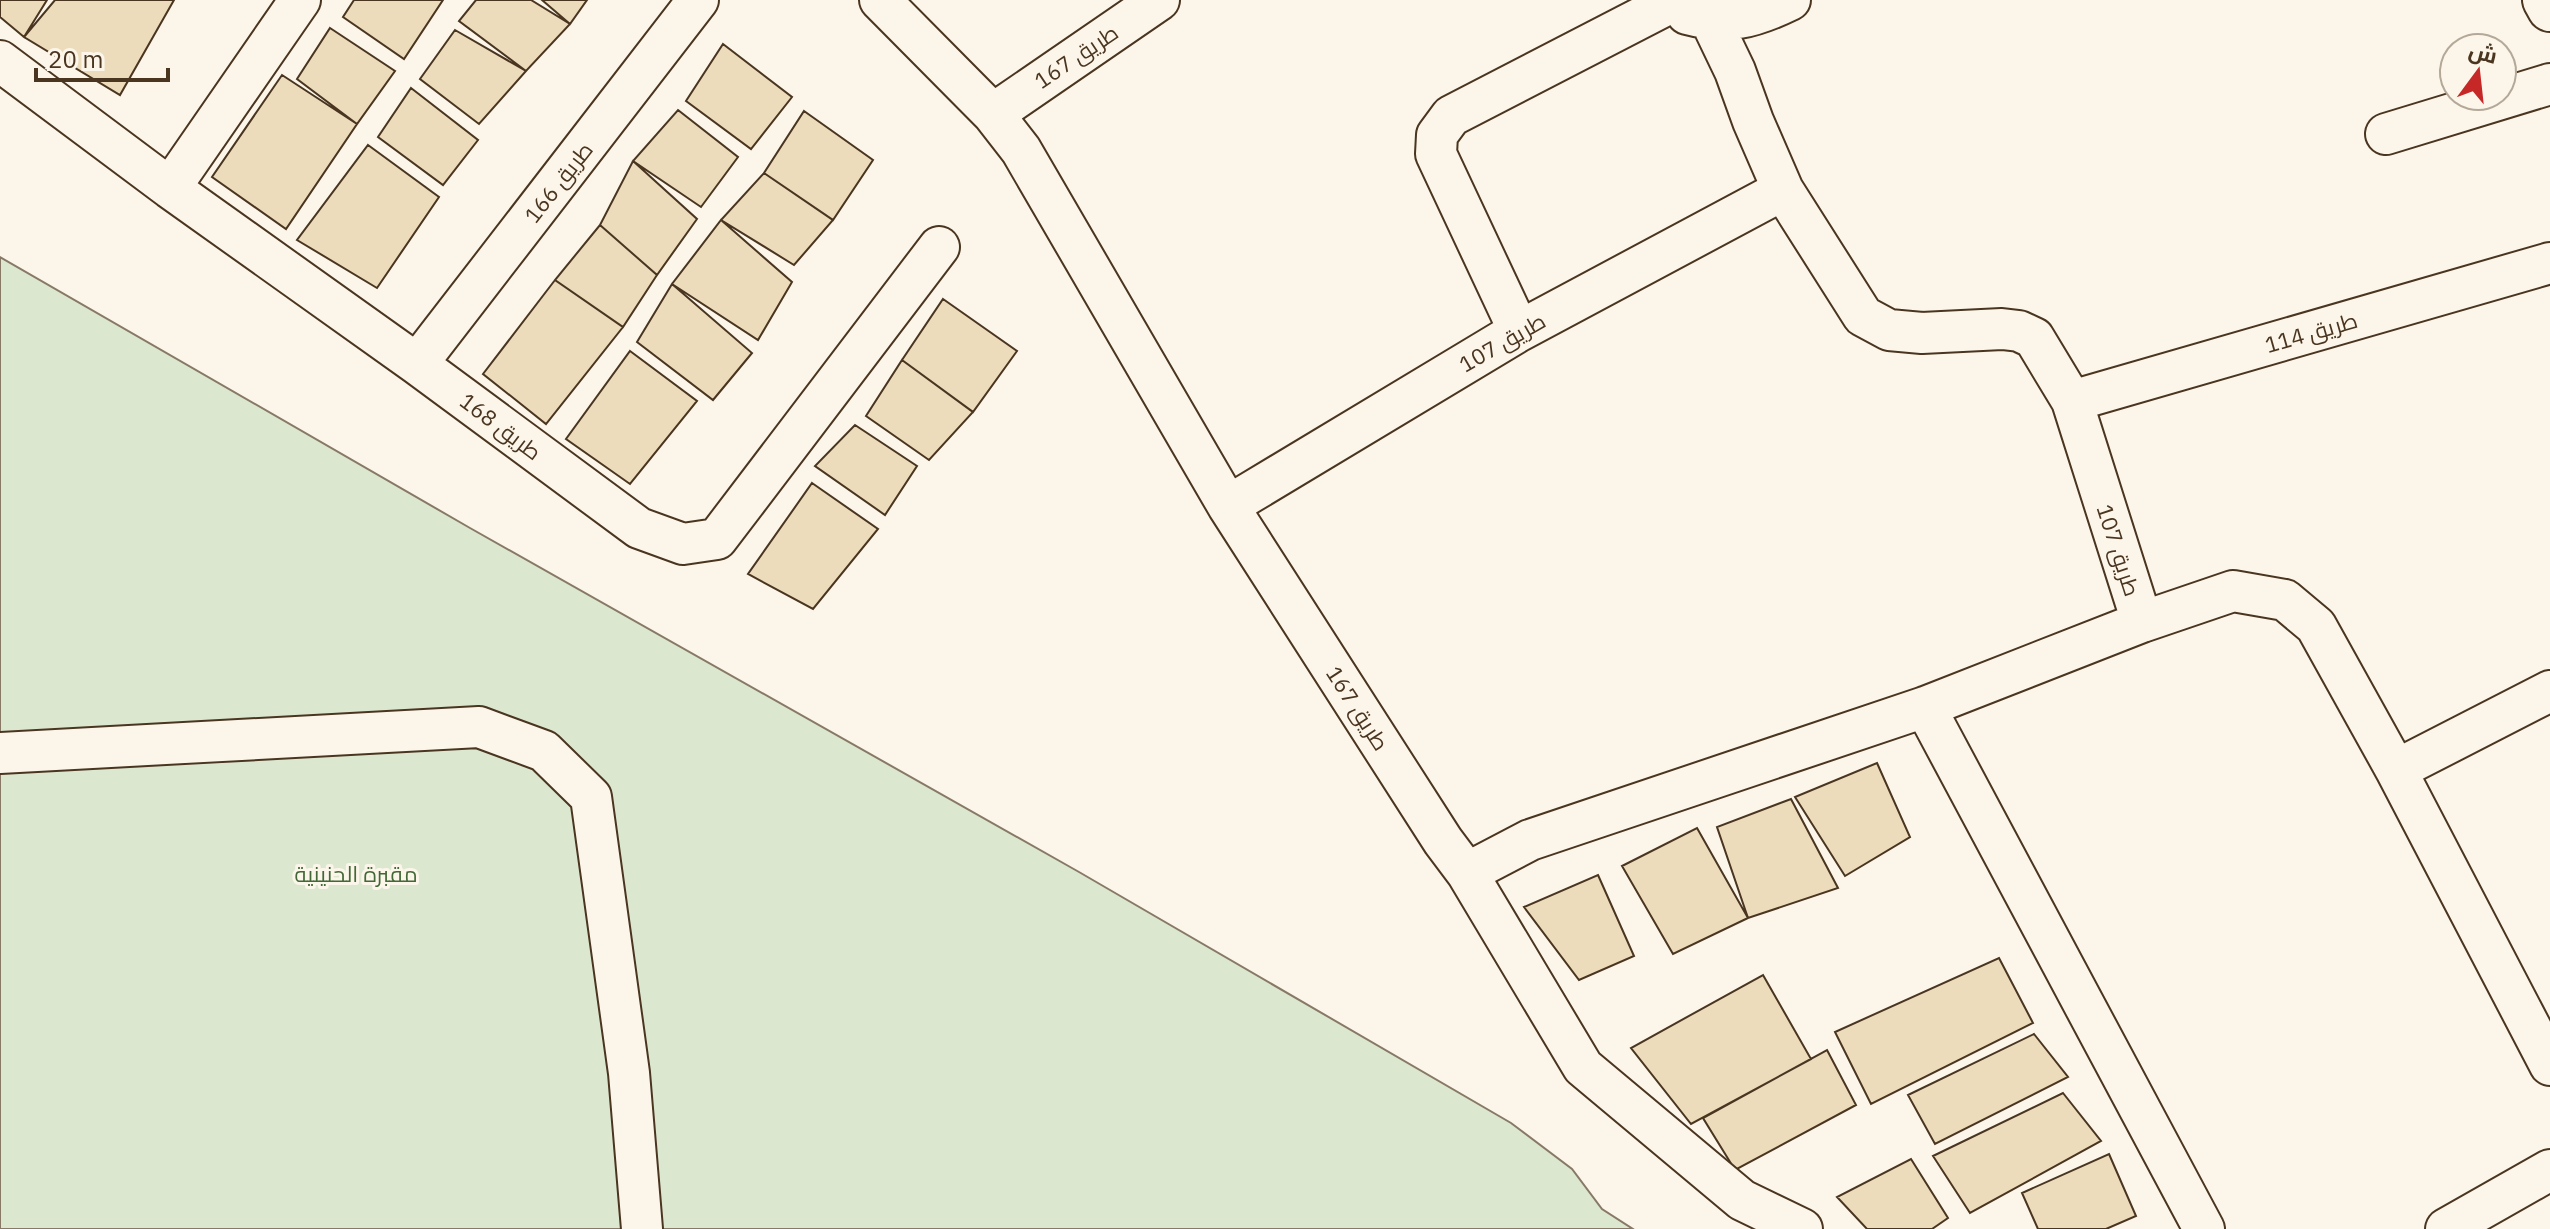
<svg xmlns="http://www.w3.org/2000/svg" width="2550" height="1229" viewBox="0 0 2550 1229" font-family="'IBM Plex Sans',Cairo,sans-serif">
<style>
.green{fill:#dce7d0;stroke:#887966;stroke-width:2}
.building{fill:#ecdcbc;stroke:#4a3520;stroke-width:2}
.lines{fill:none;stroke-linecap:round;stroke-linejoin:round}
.minor-casing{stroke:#4a3520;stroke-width:44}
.primary-casing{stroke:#4a3520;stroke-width:48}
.minor{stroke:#fbf6e9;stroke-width:40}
.primary{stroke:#fbf6e9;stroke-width:44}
.labels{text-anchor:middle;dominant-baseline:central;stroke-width:6;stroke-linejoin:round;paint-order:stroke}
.street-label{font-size:22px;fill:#4a3520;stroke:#fbf6e9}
.park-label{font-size:22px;fill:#436837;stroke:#fbf6e9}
</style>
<rect width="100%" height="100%" fill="#fbf6e9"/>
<path class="green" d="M0 257 470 528 1079 872 1511 1123 1572 1169 1602 1209 1633 1229H0Z"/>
<path class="building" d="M0 0H47L24 37 0 17Z
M55 0H174L120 95 24 37Z
M354 0H443L404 59 343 17Z
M476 0H531L570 24 526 71 459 21Z
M542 0H587L570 24Z
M330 28 395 71 357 124 297 79Z
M455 30 526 71 479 124 420 79Z
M723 44 792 97 751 149 686 101Z
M282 75 357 124 286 229 212 177Z
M411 88 478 140 443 185 378 137Z
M678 110 738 157 701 207 633 161Z
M804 111 873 160 833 220 764 173Z
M368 145 439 197 377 288 297 240Z
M633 161 697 219 657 275 600 225Z
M764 173 833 220 794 265 721 220Z
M721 220 792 282 758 340 672 284Z
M600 225 657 275 623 327 555 280Z
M555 280 623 327 546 424 483 374Z
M672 284 752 353 713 400 637 342Z
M943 299 1017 351 973 412 902 360Z
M630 351 697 401 630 484 566 439Z
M902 360 973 412 929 460 866 416Z
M855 425 917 466 885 515 815 466Z
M812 483 878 529 813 609 748 574Z
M1877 763 1910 837 1845 876 1795 797Z
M1791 799 1838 888 1748 918 1717 827Z
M1697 828 1748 918 1673 954 1622 866Z
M1598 875 1634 956 1579 980 1524 907Z
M1999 958 2033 1023 1871 1104 1835 1032Z
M1763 975 1811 1059 1691 1124 1631 1048Z
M2034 1034 2068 1077 1935 1144 1908 1095Z
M1827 1050 1856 1105 1735 1170 1703 1118Z
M2063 1093 2101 1141 1970 1213 1933 1156Z
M2109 1154 2136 1216 2106 1229H2038L2022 1193Z
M1911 1159 1948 1218 1932 1229H1867L1837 1197Z"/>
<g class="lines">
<defs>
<path id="minor" d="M880 0 993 114 1021 150 1228 506 1443 841 1467 873 1583 1067 1742 1200 1802 1229
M1687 14C1728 25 1753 18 1790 0
M1711 21 1735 71 1753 121 1783 190 1863 316 1889 330 1922 333 2002 329 2019 331 2034 338 2072 401 2142 622
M0 61 170 188 417 364 639 528 683 544 717 539 939 247
M993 114 1159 0
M2386 134 2550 84
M170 188 300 0
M1519 331 1436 154 1437 135 1451 116 1662 7
M417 364 698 0
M2072 401 2550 263
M1228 506 1519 331 1783 190
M1925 707 2204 1229
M0 753 479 727 544 751 591 797 629 1073 642 1229
M2396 770 2550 691
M1467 873 1530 840 1925 707 2142 622 2233 591 2285 600 2316 626 2396 770 2550 1065
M2446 1229 2550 1170"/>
<path id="primary" d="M2545 0 2550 9"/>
</defs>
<use href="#minor" class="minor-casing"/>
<use href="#primary" class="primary-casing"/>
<use href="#minor" class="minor"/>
<use href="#primary" class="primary"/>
</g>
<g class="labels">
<g class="street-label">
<text transform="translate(1076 56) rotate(-34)">طريق 167</text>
<text transform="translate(558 182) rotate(-52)">طريق 166</text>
<text transform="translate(2311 332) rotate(-16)">طريق 114</text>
<text transform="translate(1502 342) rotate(-30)">طريق 107</text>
<text transform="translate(501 426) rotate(37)">طريق 168</text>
<text transform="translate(2119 550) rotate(72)">طريق 107</text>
<text transform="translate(1358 708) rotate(57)">طريق 167</text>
</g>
<g class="park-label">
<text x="356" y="873">مقبرة الحنينية</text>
</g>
</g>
<g transform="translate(2478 72) rotate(15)"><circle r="38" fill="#fbf6e9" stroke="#b4a999" stroke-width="2"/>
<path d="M0-6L14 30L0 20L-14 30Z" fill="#c62828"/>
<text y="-12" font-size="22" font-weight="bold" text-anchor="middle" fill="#4a3520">ش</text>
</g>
<path d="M36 68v12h132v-12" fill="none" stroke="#4a3520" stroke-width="4"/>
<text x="48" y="68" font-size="24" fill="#4a3520" stroke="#fbf6e9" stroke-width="6" paint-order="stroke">20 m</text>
</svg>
